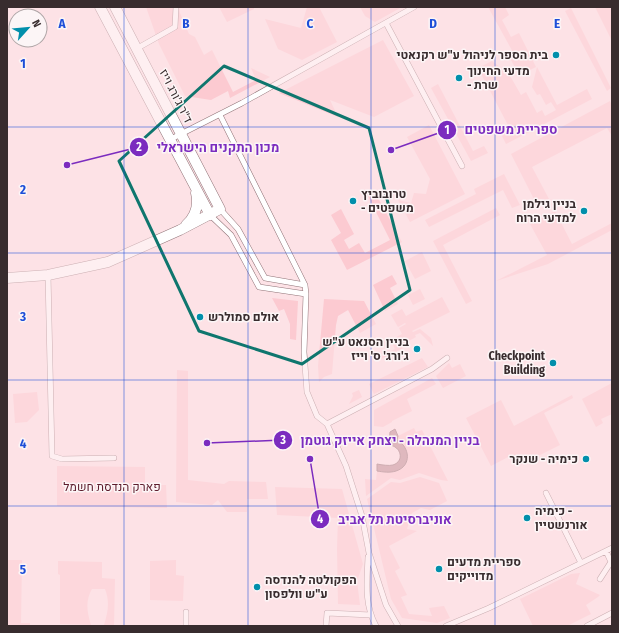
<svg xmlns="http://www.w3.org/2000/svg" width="619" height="633" viewBox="0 0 619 633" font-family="'Fira Sans Condensed',Heebo,sans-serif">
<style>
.green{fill:#fccad1}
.water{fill:#bb868e;stroke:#946b71}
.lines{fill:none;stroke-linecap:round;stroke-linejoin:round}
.service-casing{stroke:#917478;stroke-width:6}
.minor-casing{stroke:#917478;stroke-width:11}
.service{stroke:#fff;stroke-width:5}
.minor{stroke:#fff;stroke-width:10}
.marked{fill:none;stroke:#0f766e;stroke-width:3;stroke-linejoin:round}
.grid{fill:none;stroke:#1d4ed8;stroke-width:1;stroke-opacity:0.55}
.poi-dot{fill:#018fab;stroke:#fcf5f6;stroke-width:1.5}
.labels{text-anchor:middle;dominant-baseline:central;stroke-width:3;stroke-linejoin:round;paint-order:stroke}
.poi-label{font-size:12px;font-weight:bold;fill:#382c2e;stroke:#fcf5f6;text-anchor:start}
.street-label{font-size:12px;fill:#382c2e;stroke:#fcf5f6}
.park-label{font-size:12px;fill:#5d1c2c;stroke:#fcf5f6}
.grid-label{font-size:13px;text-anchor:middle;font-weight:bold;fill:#1d4ed8;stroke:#fcf5f6;stroke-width:3;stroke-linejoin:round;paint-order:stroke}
.leader{fill:none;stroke:#7b2cbf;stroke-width:1.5}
.callout-dot{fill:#7b2cbf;stroke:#fcf5f6;stroke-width:1.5}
.mark-label{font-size:12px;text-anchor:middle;font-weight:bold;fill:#fff}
.callout-label{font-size:13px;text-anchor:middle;font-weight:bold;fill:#7b2cbf;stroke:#fcf5f6;stroke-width:3;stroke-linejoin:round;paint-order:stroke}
</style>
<rect width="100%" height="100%" fill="#fde2e6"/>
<path class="green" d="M146 7H179L180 13 189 34 195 37 204 55 212 50 233 92 256 80 251 68 270 77 230 98 228 91 211 100 185 96 159 44Z
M219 7H254V9L227 22Z
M307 7H319L337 42 302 60 278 49 265 19 301 28Z
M360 7H402L375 22 365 16Z
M488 7H505L509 15 502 20 511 37 519 33 536 67 528 71 523 76 521 72 518 73 511 60 514 54Z
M595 7H612V41Z
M571 8 611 88 607 91 565 11Z
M383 40 414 96 374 117 330 100 338 117 279 93Z
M492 61 509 74 521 95 526 92 537 113 542 110 545 116 556 110 551 102 546 105 540 94 537 95 532 87 537 67 557 105 587 89 592 99 506 144 502 136 511 131 478 68Z
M438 84 473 151 484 146 488 153 471 161 431 88Z
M610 101 612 106V136L607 128 532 167 549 199 537 205 511 154Z
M429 125 465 194 410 222 398 200 411 203 414 193 426 194 430 179 407 137Z
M504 174 520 205 512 208 503 190 429 227 425 220 476 194 474 189Z
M366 192 378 198 402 242 347 270 331 240 341 233 331 215 341 209 354 234 344 240 349 249 359 243 365 253 390 240Z
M496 208 500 215 443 245 472 301 466 304 433 241Z
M555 211 572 244 612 223V230L548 264 496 281 547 255 530 224Z
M422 252 431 271 415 279 405 261Z
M392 275 397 284 390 288 398 304 385 311 373 285Z
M420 289 425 299 413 305 408 295Z
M442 297 450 312 412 331 413 332 420 329 431 338 433 346 420 333 415 335 416 337 407 342 409 345 381 359 379 357 395 349 391 340 402 334 399 328 406 324 405 323 398 327 391 315 402 309 406 316Z
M272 298 298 301 296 340 290 339V324L284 309 279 311Z
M324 299 364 301 376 324 360 333 348 310 338 316 336 325 332 374 324 377 319 382 318 366Z
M422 358 428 367 374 394 369 384Z
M449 363 452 368 460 364 466 376 443 388 436 376Z
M177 370 188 371V480L224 484 229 481 266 482 268 499H247V512H227L218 500 212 505 176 502Z
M432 378 436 384 407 399 412 411 392 421V422L383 427 374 426V410Z
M612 383V414L601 419 603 423 596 427 582 399Z
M359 390 362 397 349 404 353 396 352 393Z
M37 392 39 410 27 422 15 423 13 394Z
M572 395 573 398 544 413 560 445 518 466 512 455 491 466 466 418 501 400 514 426Z
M414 428 416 432 422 430 448 481 441 480 419 473 400 480 391 478 366 496 365 479 376 480 377 471C388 472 396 474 405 465 405 454 408 446 397 440L398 436Z
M57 466 145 467V485H166L167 508 57 506Z
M420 477 439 483 447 501 430 510 421 508 412 513 407 529 417 531 389 546 400 568 395 571 407 595 401 597 409 614 432 616 429 608 444 606 450 618 437 623 402 618 391 599 367 499 391 482 400 483Z
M275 487 342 489 363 564 357 581 360 605 338 604 337 549 338 518 277 515Z
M7 560H22L21 623H30V626H7Z
M176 560V575L184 576 183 601 150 600V561Z
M58 561 102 562V578L115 579 114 626 104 625C108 612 110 602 105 589H92C85 601 87 612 91 625L60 624V575L58 574Z
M580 573 576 584 600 595 598 597 586 605 591 614 567 626H533L520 599 571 574Z"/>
<path class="water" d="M395 429 398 436 397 440C410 447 412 466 396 471 390 473 383 472 377 471V464C382 465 389 466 393 465 405 461 401 446 389 445L390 432Z"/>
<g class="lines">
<defs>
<path id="service" d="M386 23 462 166
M136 49 175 27 176 7
M220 115 305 285 306 294 304 352 307 392 317 416 327 424 346 466 362 516 369 553 386 605 398 626
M171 139 242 103 414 7
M220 209 238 229 265 278 305 285
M210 215 231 235 259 287 306 294
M48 275 52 456 62 459 114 458
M327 424 432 369 447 358
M546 493 581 563
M368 557C367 581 364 604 376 626
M600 579 611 562 606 551
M186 626V612
M326 626 327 613 371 615
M446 626 489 608 612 548
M587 626 612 613"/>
<path id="minor" d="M100 7 210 215
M186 225C196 216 199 206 196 193
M7 278 48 275 108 262 180 230 220 209 115 7"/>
</defs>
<use href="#service" class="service-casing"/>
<use href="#minor" class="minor-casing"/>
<use href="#service" class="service"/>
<use href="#minor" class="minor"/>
</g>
<path d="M0 0H619V633H0ZM224 66 369 128 410 290 302 364 199 331 119 161Z" fill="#fde2e6" fill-opacity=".55" fill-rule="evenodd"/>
<path class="marked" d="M224 66 369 128 410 290 302 364 199 331 119 161Z"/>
<path class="grid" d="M124 7V626M248 7V626M371 7V626M495 7V626M7 127H612M7 253H612M7 380H612M7 506H612"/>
<g class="poi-dot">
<circle cx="556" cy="55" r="4"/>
<circle cx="459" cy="78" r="4"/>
<circle cx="353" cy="201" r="4"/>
<circle cx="584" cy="211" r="4"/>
<circle cx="200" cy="317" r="4"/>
<circle cx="417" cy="349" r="4"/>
<circle cx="553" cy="363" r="4"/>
<circle cx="586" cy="459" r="4"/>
<circle cx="527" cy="518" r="4"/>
<circle cx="439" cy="569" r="4"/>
<circle cx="257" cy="587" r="4"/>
</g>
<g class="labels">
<g class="poi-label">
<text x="548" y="55" text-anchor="end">בית הספר לניהול ע"ש רקנאטי</text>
<text x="467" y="71">מדעי החינוך<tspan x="467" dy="14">- שרת</tspan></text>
<text x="361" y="194">טרובוביץ<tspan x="361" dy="14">- משפטים</tspan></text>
<text x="576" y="204" text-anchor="end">בניין גילמן<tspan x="576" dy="14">למדעי הרוח</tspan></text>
<text x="208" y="317">אולם סמולרש</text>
<text x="409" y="342" text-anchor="end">בניין הסנאט ע"ש<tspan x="409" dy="14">ג'ורג' ס' וייז</tspan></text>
<text x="545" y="356" text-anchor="end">Checkpoint<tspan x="545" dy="14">Building</tspan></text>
<text x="578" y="459" text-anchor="end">כימיה - שנקר</text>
<text x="535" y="511">כימיה -<tspan x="535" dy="14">אורנשטיין</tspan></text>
<text x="447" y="562">ספריית מדעים<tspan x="447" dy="14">מדוייקים</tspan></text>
<text x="265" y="580">הפקולטה להנדסה<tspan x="265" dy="14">ע"ש וולפסון</tspan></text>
</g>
<g class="street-label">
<text transform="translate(176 96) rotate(63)">ד"ר ג'ורג וייז</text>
</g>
<g class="park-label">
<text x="112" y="487">פארק הנדסת חשמל</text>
</g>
</g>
<g class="grid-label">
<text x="62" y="28">A</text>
<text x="186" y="28">B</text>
<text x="310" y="28">C</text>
<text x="433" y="28">D</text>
<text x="557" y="28">E</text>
<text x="23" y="68">1</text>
<text x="23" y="194">2</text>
<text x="23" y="321">3</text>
<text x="23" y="448">4</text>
<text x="23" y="574">5</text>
</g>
<path class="leader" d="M391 150L447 130M67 165L139 147M207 443L283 440M310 459L320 519"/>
<g class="callout-dot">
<circle cx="391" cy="150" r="4"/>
<circle cx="67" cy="165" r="4"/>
<circle cx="207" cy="443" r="4"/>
<circle cx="310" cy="459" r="4"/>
<circle cx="447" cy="130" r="10"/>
<circle cx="139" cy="147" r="10"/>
<circle cx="283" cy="440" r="10"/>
<circle cx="320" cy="519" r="10"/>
</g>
<g class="mark-label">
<text x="447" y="134">1</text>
<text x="139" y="151">2</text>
<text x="283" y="444">3</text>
<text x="320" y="523">4</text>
</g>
<g class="callout-label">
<text x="511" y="134">ספריית משפטים</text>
<text x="218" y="152">מכון התקנים הישראלי</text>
<text x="390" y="445">בניין המנהלה - יצחק אייזק גוטמן</text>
<text x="395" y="524">אוניברסיטת תל אביב</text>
</g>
<rect width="619" height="633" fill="none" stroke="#382c2e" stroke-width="16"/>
<g transform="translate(28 28) rotate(63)"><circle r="19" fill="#fcf5f6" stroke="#aea5a6"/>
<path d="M0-3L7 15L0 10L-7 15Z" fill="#018fab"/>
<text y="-6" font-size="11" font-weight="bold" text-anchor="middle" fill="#382c2e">N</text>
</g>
</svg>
